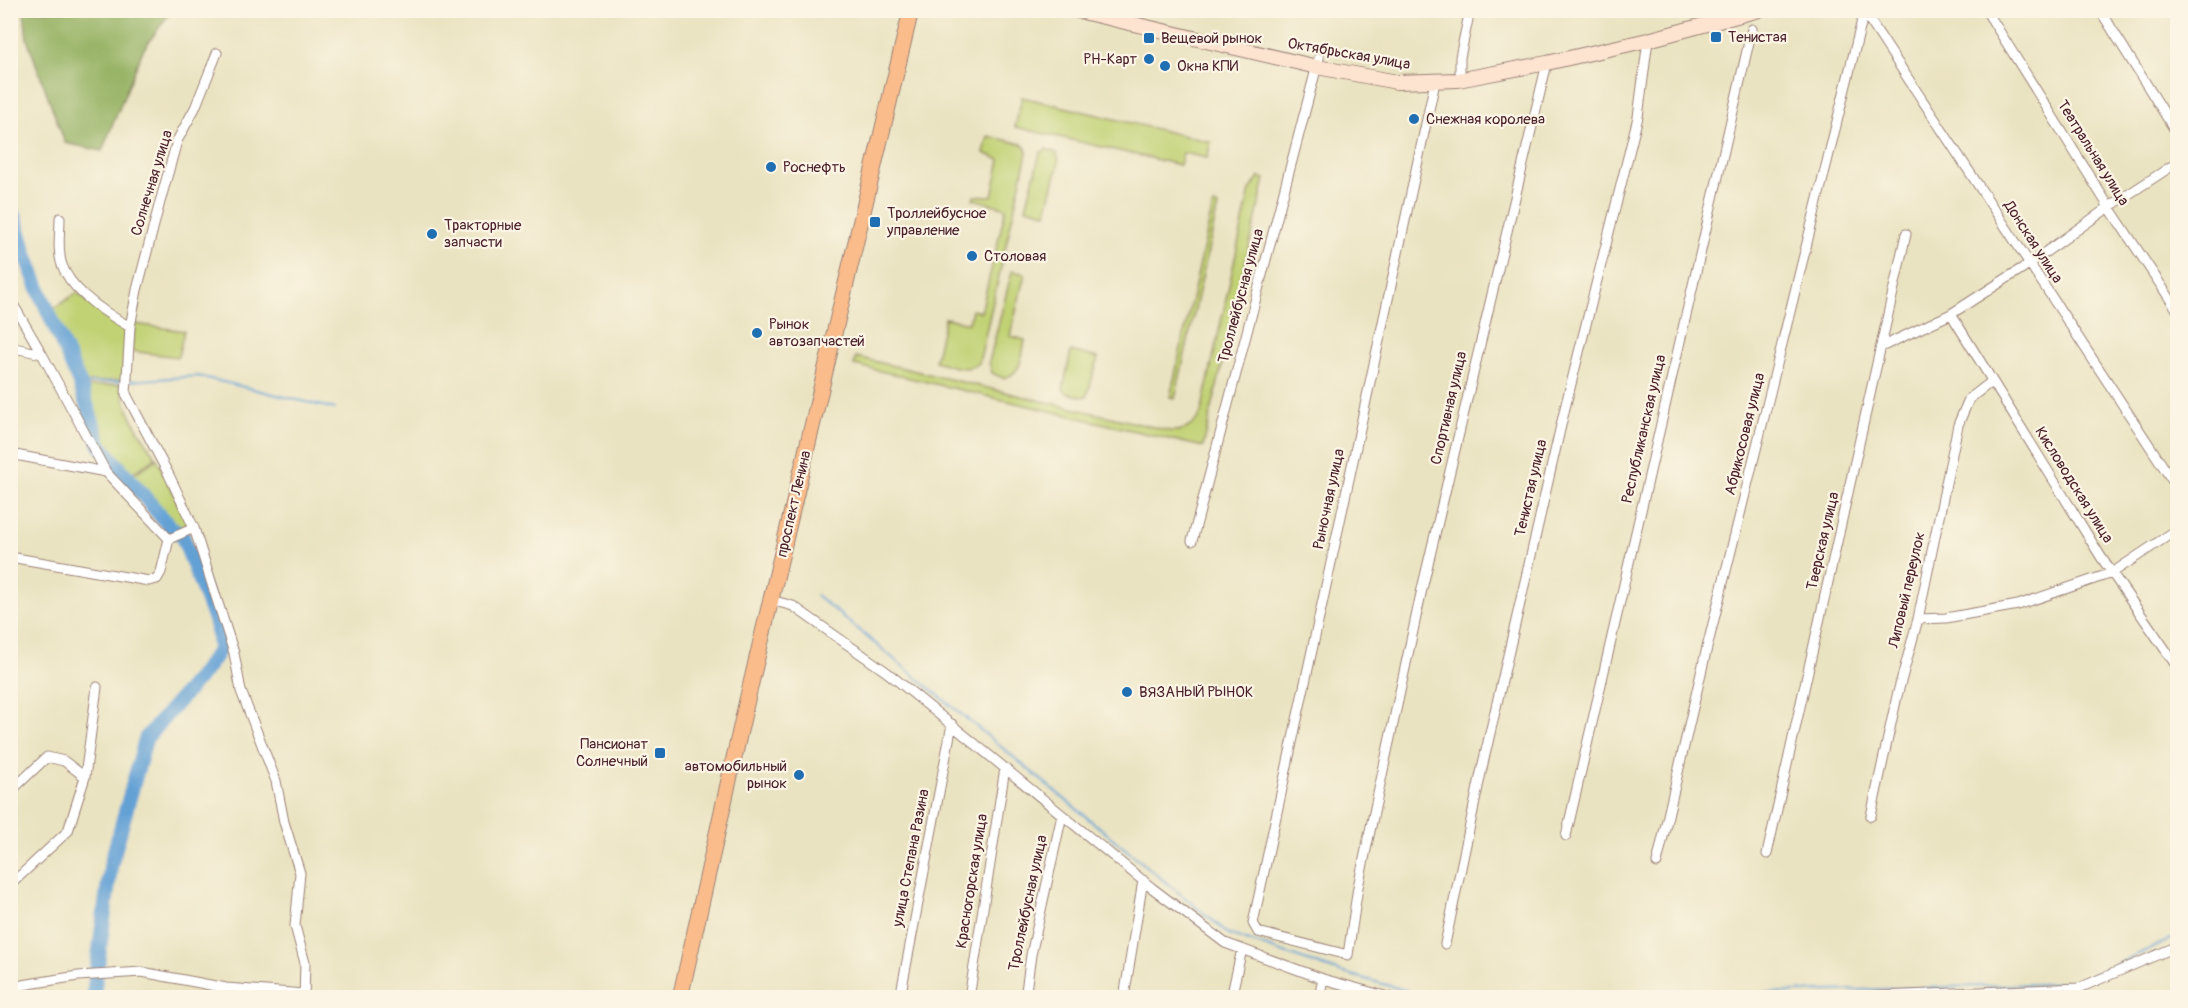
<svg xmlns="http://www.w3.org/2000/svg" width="2188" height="1008" viewBox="0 0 2188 1008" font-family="Pangolin,sans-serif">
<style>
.green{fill:#c1d275;stroke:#867850;stroke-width:1.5}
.forest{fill:#98b466;stroke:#716a48;stroke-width:1.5}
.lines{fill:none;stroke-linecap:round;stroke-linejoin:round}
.stream{stroke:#63a1d5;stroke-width:2}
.river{stroke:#63a1d5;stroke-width:15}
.street-casing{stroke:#9a8176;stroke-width:11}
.secondary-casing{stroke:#9a8176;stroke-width:16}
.primary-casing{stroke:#9a8176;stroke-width:17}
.street{stroke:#fff;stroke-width:9}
.secondary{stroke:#fde4d1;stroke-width:14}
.primary{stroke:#fabc8b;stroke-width:15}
.poi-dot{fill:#1f6fb2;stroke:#fcf5e5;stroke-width:2}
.labels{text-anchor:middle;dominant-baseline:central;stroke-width:4.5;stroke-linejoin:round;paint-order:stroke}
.poi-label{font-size:15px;fill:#4a1f2b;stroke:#fcf5e5;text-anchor:start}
.street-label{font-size:15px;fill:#4a1f2b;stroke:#fcf5e5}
</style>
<rect width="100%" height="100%" fill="#fcf5e5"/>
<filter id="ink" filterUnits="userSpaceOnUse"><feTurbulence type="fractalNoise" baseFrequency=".0167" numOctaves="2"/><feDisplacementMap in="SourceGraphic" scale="12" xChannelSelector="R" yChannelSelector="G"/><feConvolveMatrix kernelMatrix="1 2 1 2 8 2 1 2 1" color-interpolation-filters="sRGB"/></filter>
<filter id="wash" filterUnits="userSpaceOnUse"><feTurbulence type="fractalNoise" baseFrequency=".008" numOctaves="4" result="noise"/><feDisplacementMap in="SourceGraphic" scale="24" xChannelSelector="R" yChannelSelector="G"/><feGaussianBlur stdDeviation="1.35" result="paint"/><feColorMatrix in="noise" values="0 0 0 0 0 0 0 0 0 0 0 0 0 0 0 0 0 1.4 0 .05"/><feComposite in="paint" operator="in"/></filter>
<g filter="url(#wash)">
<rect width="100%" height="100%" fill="#eae3c1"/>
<path class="green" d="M1022 97 1211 142 1207 158 1183 153 1180 165 1015 127Z
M988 136 1022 144 1026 148 1027 153 979 363C967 373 949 365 935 361L945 318 969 323 972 310 981 312 1006 208 973 199 974 196H992L1000 160 984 153Z
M1046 149 1057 153 1059 162 1046 213 1026 208 1040 153Z
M1259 177 1265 179 1203 447 854 365 856 357 1170 431C1185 432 1194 426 1201 413L1250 190Z
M1213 205 1218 206 1175 399 1170 397Z
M1012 271 1025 274 1010 336 1025 340C1022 355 1022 375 1003 378L992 373 989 362Z
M77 293 127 329 123 380 82 383 50 311Z
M135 324 184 331 178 357 131 351Z
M1071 351 1098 358 1087 396 1082 397 1067 393 1063 389Z
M121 384C124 411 142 436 156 458L129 475 102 442 85 387Z
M157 459 190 527 178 531 130 476Z"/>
<path class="forest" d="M24 11H171L143 50 102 151 65 143 27 39Z"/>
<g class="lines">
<path class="stream" d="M129 381 198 376 335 409
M80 384 124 381
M816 595 1229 934 1340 972 1433 998
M1529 998 1766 993 2075 983 2178 936"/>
<path class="river" d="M10 211 15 217 26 256 41 295 80 384 100 445 172 529 182 535 217 626 220 649 203 673 146 738 111 864 93 998"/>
</g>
</g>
<g filter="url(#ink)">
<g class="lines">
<defs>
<path id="street" d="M1863 10 2178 489
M1986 10 2109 207 2178 311
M2100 10 2178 135
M1123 13 1124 10
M217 53 195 108 177 141 160 202 137 290 130 327 126 394 169 475 194 528 234 653 241 691 276 781 284 822 300 873 295 926 305 963 304 998
M1460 71V57L1470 10
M1435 82 1253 923 1258 932 1348 955 1358 887 1422 589 1547 63
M60 218C60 233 57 251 62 265 71 291 107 314 130 327
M10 299 42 354
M1951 314 2101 557 2178 668
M10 347 42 354 106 472
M1881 347 1951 314 2029 264 2109 207 2178 162
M10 454 106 472 169 539
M169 539 194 528
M1192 541 1319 58
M10 557 149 581 157 579 161 572 169 539
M771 600 793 606 888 673 1152 888 1225 943 1323 979 1392 998
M1918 619 1946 618 2018 605 2112 573 2178 529
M10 792 47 757 64 761 85 777
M1871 816 1897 696 1918 619 1958 425 1969 399 1991 382
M1566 836 1752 29
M1767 854 1906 234
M1657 863 1705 656 1864 12
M10 885 68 831 85 777 97 687
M1445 944 1482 768 1565 408 1638 117 1648 40
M10 987 78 976 142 972 226 988 304 994
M900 998 952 724
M969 998 1005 768
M1025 998 1031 955 1062 815
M1124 998 1143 880
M1231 998 1242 949
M1319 998 1323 979
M1832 998 2079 988 2178 946"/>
<path id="secondary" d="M1074 10 1317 67 1397 82 1458 80 1547 63 1648 40 1759 10"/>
<path id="primary" d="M680 998 747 700 911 10"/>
</defs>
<use href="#street" class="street-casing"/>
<use href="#secondary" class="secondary-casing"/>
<use href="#primary" class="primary-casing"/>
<use href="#street" class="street"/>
<use href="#secondary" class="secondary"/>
<use href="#primary" class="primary"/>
</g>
</g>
<g class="poi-dot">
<rect x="1710" y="31" width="12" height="12" rx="3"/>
<rect x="1143" y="32" width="12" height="12" rx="3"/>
<circle cx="1149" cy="59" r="6"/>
<circle cx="1165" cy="66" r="6"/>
<circle cx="1414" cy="119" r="6"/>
<circle cx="771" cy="167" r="6"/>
<rect x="869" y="216" width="12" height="12" rx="3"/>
<circle cx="432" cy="234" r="6"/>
<circle cx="972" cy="256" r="6"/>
<circle cx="757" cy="333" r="6"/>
<circle cx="1127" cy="692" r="6"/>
<rect x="654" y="747" width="12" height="12" rx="3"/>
<circle cx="799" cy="775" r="6"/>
</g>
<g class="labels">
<g class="poi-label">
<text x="1728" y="37">Тенистая</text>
<text x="1161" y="38">Вещевой рынок</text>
<text x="1137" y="59" text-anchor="end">РН-Карт</text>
<text x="1177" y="66">Окна КПИ</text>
<text x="1426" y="119">Снежная королева</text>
<text x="783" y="167">Роснефть</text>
<text x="887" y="213">Троллейбусное<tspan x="887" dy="17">управление</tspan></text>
<text x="444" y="225">Тракторные<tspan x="444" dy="17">запчасти</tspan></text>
<text x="984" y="256">Столовая</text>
<text x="769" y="324">Рынок<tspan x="769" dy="17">автозапчастей</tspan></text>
<text x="1139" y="692">ВЯЗАНЫЙ РЫНОК</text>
<text x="648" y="744" text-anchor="end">Пансионат<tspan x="648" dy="17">Солнечный</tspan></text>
<text x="787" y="766" text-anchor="end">автомобильный<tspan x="787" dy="17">рынок</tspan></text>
</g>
<g class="street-label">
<text transform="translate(1349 54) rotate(10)">Октябрьская улица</text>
<text transform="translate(2093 153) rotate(58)">Театральная улица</text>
<text transform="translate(152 183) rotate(-73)">Солнечная улица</text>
<text transform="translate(2033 242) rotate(57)">Донская улица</text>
<text transform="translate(1241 296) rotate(-75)">Троллейбусная улица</text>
<text transform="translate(1449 408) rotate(-77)">Спортивная улица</text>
<text transform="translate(1644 429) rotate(-77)">Республиканская улица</text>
<text transform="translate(1745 434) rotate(-76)">Абрикосовая улица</text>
<text transform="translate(2074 485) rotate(58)">Кисловодская улица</text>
<text transform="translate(1531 488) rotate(-77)">Тенистая улица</text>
<text transform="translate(1329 499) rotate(-78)">Рыночная улица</text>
<text transform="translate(794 504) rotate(-77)">проспект Ленина</text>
<text transform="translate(1823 541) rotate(-77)">Тверская улица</text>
<text transform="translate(1907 590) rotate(-77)">Липовый переулок</text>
<text transform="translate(911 858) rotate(-79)">улица Степана Разина</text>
<text transform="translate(972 881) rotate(-81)">Красногорская улица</text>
<text transform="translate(1028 903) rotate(-78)">Троллейбусная улица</text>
</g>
</g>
<rect width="2188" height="1008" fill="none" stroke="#fcf5e5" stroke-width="36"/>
</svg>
